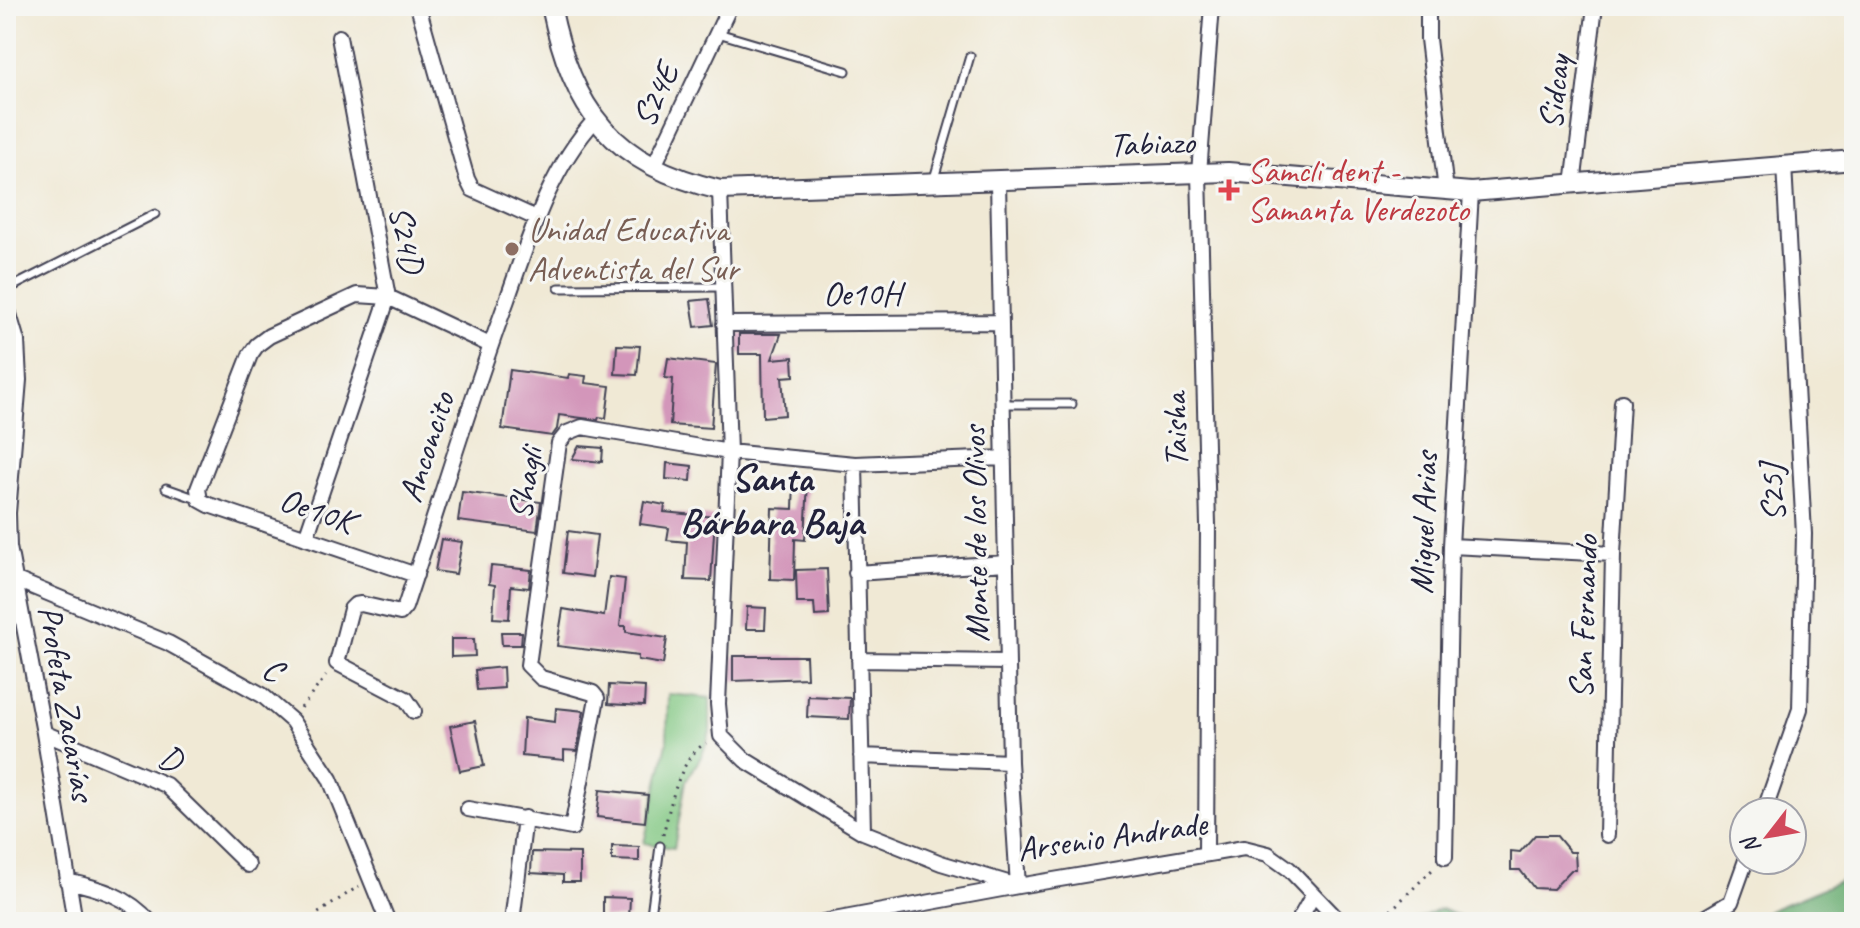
<svg xmlns="http://www.w3.org/2000/svg" width="1860" height="928" viewBox="0 0 1860 928" font-family="Caveat,sans-serif">
<style>
.green{fill:#81c782;stroke:#52745e;stroke-width:2}
.forest{fill:#68ac70;stroke:#456756;stroke-width:2}
.building{fill:#d396ba}
.lines{fill:none;stroke-linecap:round;stroke-linejoin:round}
.service-casing{stroke:#414052;stroke-width:11}
.minor-casing{stroke:#414052;stroke-width:18}
.tertiary-casing{stroke:#414052;stroke-width:22}
.path{stroke:#414052;stroke-width:3;stroke-dasharray:2 6;stroke-linecap:butt}
.service{stroke:#fff;stroke-width:7}
.minor{stroke:#fff;stroke-width:14}
.tertiary{stroke:#fff;stroke-width:18}
.health-dot{fill:#e0444e;stroke:#f6f6f2;stroke-width:3}
.education-dot{fill:#8d6e63;stroke:#f6f6f2;stroke-width:3}
.labels{text-anchor:middle;dominant-baseline:central;stroke-width:6;stroke-linejoin:round;paint-order:stroke}
.street-label{font-size:34px;fill:#22223b;stroke:#f6f6f2}
.health-label{font-size:34px;fill:#be3a42;stroke:#f6f6f2;text-anchor:start}
.education-label{font-size:34px;fill:#785e54;stroke:#f6f6f2;text-anchor:start}
.quarter-label{font-size:38px;font-weight:bold;fill:#22223b;stroke:#f6f6f2}
</style>
<rect width="100%" height="100%" fill="#f6f6f2"/>
<filter id="ink" filterUnits="userSpaceOnUse"><feTurbulence type="fractalNoise" baseFrequency=".0125" numOctaves="2"/><feDisplacementMap in="SourceGraphic" scale="16" xChannelSelector="R" yChannelSelector="G"/><feConvolveMatrix kernelMatrix="1 2 1 2 8 2 1 2 1" color-interpolation-filters="sRGB"/></filter>
<filter id="wash" filterUnits="userSpaceOnUse"><feTurbulence type="fractalNoise" baseFrequency=".006" numOctaves="4" result="noise"/><feDisplacementMap in="SourceGraphic" scale="32" xChannelSelector="R" yChannelSelector="G"/><feGaussianBlur stdDeviation="1.8" result="paint"/><feColorMatrix in="noise" values="0 0 0 0 0 0 0 0 0 0 0 0 0 0 0 0 0 1.4 0 .05"/><feComposite in="paint" operator="in"/></filter>
<g filter="url(#wash)">
<rect width="100%" height="100%" fill="#f0e9d5"/>
<path class="green" d="M668 694 710 698V732L702 755 686 781 674 848 644 843 667 743Z"/>
<path class="forest" d="M1854 875V922H1742Z
M1441 909 1472 922H1412Z"/>
<g id="blocks">
<path class="building" d="M709 299 713 325 695 327 691 301Z
M739 334H781L772 359 793 357 794 376 782 377 785 415 763 417 762 354H739Z
M617 345 640 346 637 375 615 374Z
M668 358 716 364 711 428 670 425 673 379 665 378Z
M510 370 568 378 569 374 586 376 585 383 610 386 606 418 599 417 598 420 559 415 557 429 552 436 502 429Z
M579 446 603 448 602 462 572 459Z
M667 463 692 466 691 481 666 479Z
M794 479 808 480 805 540 795 539 794 580 770 579 772 508 793 509Z
M462 492 541 502 537 531 458 521Z
M644 501 665 505 664 512 715 517 711 581 685 580 687 542 667 540 669 528 640 524Z
M568 531 597 535 592 577 563 573Z
M441 539 462 542 456 574 435 571Z
M491 566 531 570 529 588 511 586 509 619 493 618 495 585 489 584Z
M827 569 829 615 815 616 814 603H797L796 570Z
M609 577 625 579 620 626H626V632L667 638 663 664 638 660V656L557 646 563 609 604 616Z
M747 607 766 608 765 629H746Z
M501 632H522L521 645H502Z
M451 639H474L475 656 451 657Z
M733 656H806L807 678 733 681Z
M503 667 504 688 477 690 475 670Z
M609 685 645 687 644 706 608 704Z
M808 696 850 698 849 719 807 717Z
M556 708 584 711 577 751 564 750V760L522 756 524 718 555 722Z
M475 721 484 766 460 771 450 726Z
M600 790 648 795 645 822 597 817Z
M1535 835H1556L1570 852H1575L1576 870H1571L1553 889 1534 888 1520 870H1511V851L1520 852Z
M612 846 639 847V861L612 860Z
M532 852 580 853V882H563V875L531 873Z
M603 897 630 898 629 918H603Z"/>
</g>
</g>
<g filter="url(#ink)">
<use href="#blocks" fill-opacity="0" stroke="#414052" stroke-width="2"/>
<g class="lines">
<defs>
<path id="service" d="M718 33 846 71
M933 182 970 56
M559 288 723 287
M6 290 155 214
M1003 404H1072
M166 488 200 500
M650 922 660 846"/>
<path id="minor" d="M418 6 467 179 472 189 536 218
M1428 6V39L1446 191
M654 166 730 6
M998 181 1010 762 1018 886
M1573 185 1595 6
M720 190 729 452 718 704 721 736 745 760 863 832 941 863 1018 886
M6 304 17 341 19 380 8 513 9 547 44 733 75 922
M724 324 1001 322
M855 464 863 832
M306 538 388 297 339 37
M1451 546 1613 554
M856 573 1006 563
M416 575 209 505 200 500 198 489 250 355 257 345 269 336 357 295 388 297 490 345
M14 579 168 643 262 695 292 721 330 779 388 922
M859 660 1008 662
M414 711 406 699 337 663 351 609 355 605 361 604 400 613 405 607C439 505 470 401 507 300 529 238 550 169 595 120
M44 733 166 785 248 865
M861 756 1010 762
M468 809 572 828 597 698 593 693 541 678 528 665 559 443 567 433 582 427 729 452 855 464 1004 458
M1764 812 1800 709 1804 534 1784 165
M1607 835 1613 554 1622 402
M1206 853 1208 525 1199 173 1212 6
M1445 857 1451 546 1471 192
M67 881C99 888 128 896 150 922
M1699 921 1731 902 1746 860
M512 922 525 818
M823 922 1018 886 1244 848 1268 854 1289 869 1340 922
M1298 922 1313 895"/>
<path id="tertiary" d="M551 6C573 112 612 164 720 190L1228 172 1471 192 1854 160"/>
</defs>
<use href="#service" class="service-casing"/>
<use href="#minor" class="minor-casing"/>
<use href="#tertiary" class="tertiary-casing"/>
<path class="path" d="M301 708 326 676
M663 835C670 807 679 757 706 743
M305 922 359 886
M1379 922 1434 868"/>
<use href="#service" class="service"/>
<use href="#minor" class="minor"/>
<use href="#tertiary" class="tertiary"/>
</g>
</g>
<path class="health-dot" d="M1225 178h8v8h8v8h-8v8h-8v-8h-8v-8h8z"/>
<circle class="education-dot" cx="512" cy="249" r="8"/>
<g class="labels">
<g class="street-label">
<text transform="translate(1554 92) rotate(-83)">Sidcay</text>
<text transform="translate(655 95) rotate(-65)">S24E</text>
<text transform="translate(1152 143) rotate(-2)">Tabiazo</text>
<text transform="translate(407 239) rotate(79)">S24D</text>
<text x="862" y="293">Oe10H</text>
<text transform="translate(1175 430) rotate(-91)">Taisha</text>
<text transform="translate(426 447) rotate(-72)">Anconcito</text>
<text transform="translate(525 483) rotate(-80)">Shagli</text>
<text transform="translate(1772 493) rotate(-93)">S25J</text>
<text transform="translate(317 510) rotate(19)">Oe10K</text>
<text transform="translate(1423 523) rotate(-88)">Miguel Arias</text>
<text transform="translate(975 534) rotate(-91)">Monte de los Olivos</text>
<text transform="translate(1583 617) rotate(-88)">San Fernando</text>
<text transform="translate(273 669) rotate(34)">C</text>
<text transform="translate(67 703) rotate(80)">Profeta Zacarías</text>
<text transform="translate(171 758) rotate(30)">D</text>
<text transform="translate(1112 836) rotate(-8)">Arsenio Andrade</text>
</g>
<g class="health-label">
<text x="1247" y="170">Samcli dent -<tspan x="1247" dy="39">Samanta Verdezoto</tspan></text>
</g>
<g class="education-label">
<text x="528" y="229">Unidad Educativa<tspan x="528" dy="39">Adventista del Sur</tspan></text>
</g>
<g class="quarter-label">
<text x="772" y="478">Santa<tspan x="772" dy="44">Bárbara Baja</tspan></text>
</g>
</g>
<rect width="1860" height="928" fill="none" stroke="#f6f6f2" stroke-width="32"/>
<g transform="translate(1768 836) rotate(239)"><circle r="38" fill="#f6f6f2" stroke="#a1a1a9" stroke-width="2"/>
<path d="M0-6L14 30L0 20L-14 30Z" fill="#d1495b"/>
<text y="-12" font-size="22" font-weight="bold" text-anchor="middle" fill="#22223b">N</text>
</g>
</svg>
